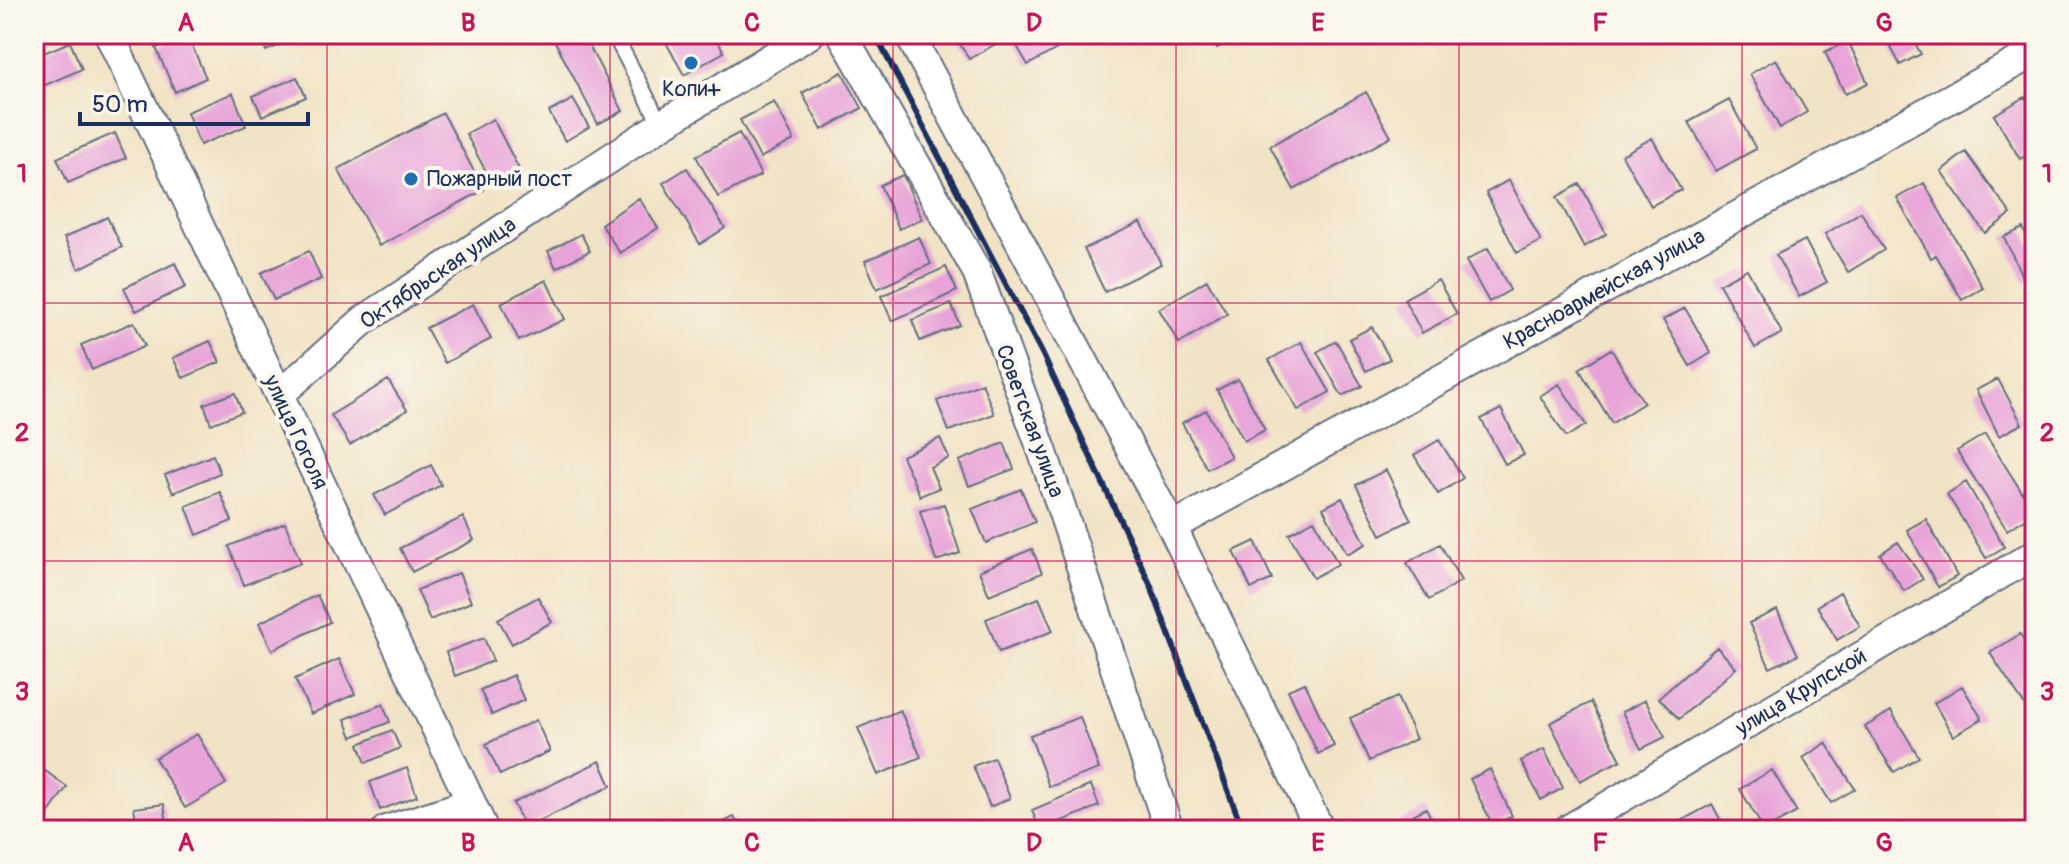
<svg xmlns="http://www.w3.org/2000/svg" width="2069" height="864" viewBox="0 0 2069 864" font-family="Pangolin,sans-serif">
<style>
.building{fill:#e8a4d8}
.lines{fill:none;stroke-linecap:round;stroke-linejoin:round}
.service-casing{stroke:#666e82;stroke-width:18}
.minor-casing{stroke:#666e82;stroke-width:32}
.service{stroke:#fff;stroke-width:14}
.minor{stroke:#fff;stroke-width:28}
.rail{stroke:#1b2f5e;stroke-width:6}
.grid{fill:none;stroke:#c2185b;stroke-width:2;stroke-opacity:0.55}
.poi-dot{fill:#1f6fb2;stroke:#fbf7ec;stroke-width:3}
.labels{text-anchor:middle;dominant-baseline:central;stroke-width:8;stroke-linejoin:round;paint-order:stroke}
.poi-label{font-size:22px;fill:#1b2f5e;stroke:#fbf7ec}
.street-label{font-size:22px;fill:#1b2f5e;stroke:#fbf7ec}
.neatline{fill:none;stroke:#c2185b;stroke-width:3}
.grid-label{font-size:26px;text-anchor:middle;font-weight:bold;fill:#c2185b}
</style>
<rect width="100%" height="100%" fill="#fbf7ec"/>
<filter id="ink" filterUnits="userSpaceOnUse"><feTurbulence type="fractalNoise" baseFrequency=".0125" numOctaves="2"/><feDisplacementMap in="SourceGraphic" scale="16" xChannelSelector="R" yChannelSelector="G"/><feConvolveMatrix kernelMatrix="1 2 1 2 8 2 1 2 1" color-interpolation-filters="sRGB"/></filter>
<filter id="wash" filterUnits="userSpaceOnUse"><feTurbulence type="fractalNoise" baseFrequency=".006" numOctaves="4" result="noise"/><feDisplacementMap in="SourceGraphic" scale="32" xChannelSelector="R" yChannelSelector="G"/><feGaussianBlur stdDeviation="1.8" result="paint"/><feColorMatrix in="noise" values="0 0 0 0 0 0 0 0 0 0 0 0 0 0 0 0 0 1.4 0 .05"/><feComposite in="paint" operator="in"/></filter>
<g filter="url(#wash)">
<rect width="100%" height="100%" fill="#f1e3c5"/>
<g id="blocks">
<path class="building" d="M187 34 206 78 175 92 156 48Z
M259 34H307L266 51Z
M551 34H583L623 111 598 124Z
M669 34H714L724 52 684 75 663 37Z
M954 34H996L1001 41 969 59Z
M1010 34H1055L1062 46 1028 65Z
M1210 34H1242L1217 48Z
M1884 34H1910L1921 54 1900 65Z
M1848 41 1868 83 1845 94 1825 52Z
M70 42 82 69 34 90V57Z
M1776 59 1807 112 1780 128 1750 74Z
M842 72 862 108 822 130 802 93Z
M297 77 306 97 262 116 253 96Z
M1366 92 1391 137 1294 190 1270 146Z
M233 93 246 126 200 145 187 112Z
M2025 97 2035 114V150L2020 159 1994 115Z
M573 99 589 127 565 141 549 112Z
M1729 100 1756 149 1716 171 1689 122Z
M774 102 794 140 760 158 740 120Z
M443 113 484 190 379 246 338 169Z
M493 119 519 169 492 183 466 134Z
M115 133 126 158 68 183 57 158Z
M739 133 761 175 718 197 696 156Z
M1652 138 1681 190 1651 206 1622 155Z
M1966 152 2011 214 1985 233 1941 171Z
M687 168 725 228 700 244 663 183Z
M903 175 922 219 899 229 880 185Z
M1509 180 1541 241 1517 253 1486 193Z
M1924 183 1983 288 1962 300 1936 255 1931 258 1897 198Z
M1580 184 1606 234 1584 247 1557 197Z
M639 198 658 228 620 253 601 224Z
M1861 212 1884 250 1848 272 1825 234Z
M107 217 122 247 79 269 64 238Z
M1141 222 1161 264 1105 292 1084 249Z
M2023 228 2035 255V279L2025 283 2004 237Z
M581 234 590 251 556 268 548 251Z
M919 237 931 264 877 289 865 261Z
M1805 240 1827 282 1799 297 1776 255Z
M1488 248 1510 290 1489 302 1466 261Z
M309 251 321 279 274 300 261 273Z
M175 263 186 287 136 311 124 288Z
M946 267 957 291 892 321 881 296Z
M1747 269 1782 333 1755 348 1719 284Z
M546 280 565 319 519 341 501 303Z
M1207 280 1227 314 1179 343 1159 309Z
M1438 280 1457 314 1422 333 1404 299Z
M473 304 491 339 445 363 426 328Z
M951 304 960 325 920 341 912 320Z
M1685 308 1711 353 1690 366 1663 320Z
M134 322 145 346 92 370 81 345Z
M1372 327 1390 359 1366 371 1349 339Z
M210 341 220 362 183 378 173 358Z
M1336 341 1362 386 1342 396 1317 352Z
M1301 342 1330 392 1298 410 1269 360Z
M1611 349 1644 403 1612 423 1579 369Z
M1238 379 1265 430 1244 441 1217 390Z
M1998 379 2022 424 1999 436 1976 390Z
M388 380 407 410 350 445 331 415Z
M982 383 994 414 949 431 937 401Z
M1559 384 1586 425 1566 437 1540 396Z
M235 393 242 412 211 424 204 404Z
M1501 409 1524 455 1505 464 1481 419Z
M1206 410 1231 457 1207 469 1182 423Z
M1985 434 2035 513 2007 530 1957 451Z
M940 438 949 458 930 467 939 488 920 496 902 456Z
M1439 440 1463 478 1438 494 1414 455Z
M1004 443 1014 469 969 486 959 461Z
M213 455 220 473 173 493 165 475Z
M431 465 441 485 385 515 374 495Z
M1386 470 1411 520 1381 535 1356 485Z
M1966 482 2004 547 1986 558 1947 494Z
M1021 489 1035 522 986 543 972 509Z
M220 492 232 521 197 535 186 506Z
M1342 498 1366 544 1347 554 1323 508Z
M944 504 960 553 936 561 920 511Z
M463 517 474 540 412 572 400 548Z
M1926 519 1957 576 1938 587 1907 530Z
M1314 520 1338 564 1313 578 1289 534Z
M285 523 301 563 244 585 229 546Z
M1255 541 1272 579 1251 589 1234 551Z
M1898 542 1923 579 1904 591 1880 554Z
M1440 544 1461 581 1429 600 1407 563Z
M1032 549 1042 573 989 595 979 571Z
M459 573 471 602 430 620 417 590Z
M1840 592 1860 626 1837 640 1817 606Z
M317 595 330 622 272 650 259 623Z
M538 597 552 622 512 644 498 619Z
M1039 598 1053 631 999 652 986 619Z
M1777 610 1798 655 1770 668 1749 623Z
M2020 634 2035 657V701L2026 707 1990 653Z
M484 638 493 661 455 676 446 652Z
M1717 647 1736 668 1679 719 1659 698Z
M339 659 355 694 311 714 295 679Z
M513 675 524 700 492 715 480 690Z
M1305 683 1334 746 1318 754 1288 690Z
M1962 686 1982 719 1953 736 1934 703Z
M1397 697 1416 739 1369 761 1350 718Z
M1645 700 1665 737 1641 749 1622 712Z
M1591 702 1621 760 1580 781 1550 723Z
M383 704 390 722 352 737 345 719Z
M900 710 921 757 878 775 858 728Z
M1891 711 1919 757 1894 772 1865 727Z
M1080 717 1099 769 1049 787 1030 735Z
M536 720 550 751 500 775 486 744Z
M392 730 400 748 366 763 359 744Z
M197 734 226 784 185 808 155 758Z
M1826 743 1855 789 1831 803 1803 758Z
M1544 749 1563 788 1541 800 1521 761Z
M994 758 1010 798 990 807 973 766Z
M600 761 611 786 525 828 513 803Z
M40 767 67 787 40 825 34 820V775Z
M407 768 417 796 380 810 370 782Z
M1490 769 1512 816 1493 826 1470 779Z
M1772 770 1797 812 1764 830 1740 789Z
M1091 785 1099 806 1040 830 1032 810Z
M164 804 168 830H138L134 808Z
M1712 804 1726 830H1683L1679 822Z
M1426 808 1437 830H1384Z
M734 817 741 830H707Z"/>
</g>
</g>
<g filter="url(#ink)">
<use href="#blocks" fill-opacity="0" stroke="#666e82" stroke-width="2"/>
<g class="lines">
<defs>
<path id="service" d="M614 34 661 125"/>
<path id="minor" d="M109 34 484 830
M842 34 976 270 1042 450 1169 830
M909 34 1172 527 1320 830
M279 395 364 320 661 125 810 34
M1172 527 2035 52
M386 830 470 803
M1567 830 2035 554"/>
</defs>
<use href="#service" class="service-casing"/>
<use href="#minor" class="minor-casing"/>
<use href="#service" class="service"/>
<use href="#minor" class="minor"/>
<path class="rail" d="M875 34 1042 353 1150 584 1243 830"/>
</g>
</g>
<path class="grid" d="M327 34V830M610 34V830M893 34V830M1176 34V830M1459 34V830M1742 34V830M34 303H2035M34 561H2035"/>
<g class="poi-dot">
<circle cx="691" cy="63" r="8"/>
<circle cx="411" cy="179" r="8"/>
</g>
<g class="labels">
<g class="poi-label">
<text x="691" y="89">Копи+</text>
<text x="427" y="179" text-anchor="start">Пожарный пост</text>
</g>
<g class="street-label">
<text transform="translate(438 273) rotate(-34)">Октябрьская улица</text>
<text transform="translate(1604 289) rotate(-29)">Красноармейская улица</text>
<text transform="translate(1030 421) rotate(70)">Советская улица</text>
<text transform="translate(296 432) rotate(65)">улица Гоголя</text>
<text transform="translate(1801 692) rotate(-31)">улица Крупской</text>
</g>
</g>
<rect width="2069" height="864" fill="none" stroke="#fbf7ec" stroke-width="88"/>
<path d="M80 112v12h228v-12" fill="none" stroke="#1b2f5e" stroke-width="4"/>
<text x="92" y="112" font-size="24" fill="#1b2f5e" stroke="#fbf7ec" stroke-width="6" paint-order="stroke">50 m</text>
<rect x="44" y="44" width="1981" height="776" class="neatline"/>
<g class="grid-label">
<text x="186" y="31">A</text>
<text x="468" y="31">B</text>
<text x="752" y="31">C</text>
<text x="1034" y="31">D</text>
<text x="1318" y="31">E</text>
<text x="1600" y="31">F</text>
<text x="1884" y="31">G</text>
<text x="22" y="182">1</text>
<text x="2047" y="182">1</text>
<text x="22" y="441">2</text>
<text x="2047" y="441">2</text>
<text x="22" y="700">3</text>
<text x="2047" y="700">3</text>
<text x="186" y="851">A</text>
<text x="468" y="851">B</text>
<text x="752" y="851">C</text>
<text x="1034" y="851">D</text>
<text x="1318" y="851">E</text>
<text x="1600" y="851">F</text>
<text x="1884" y="851">G</text>
</g>
</svg>
